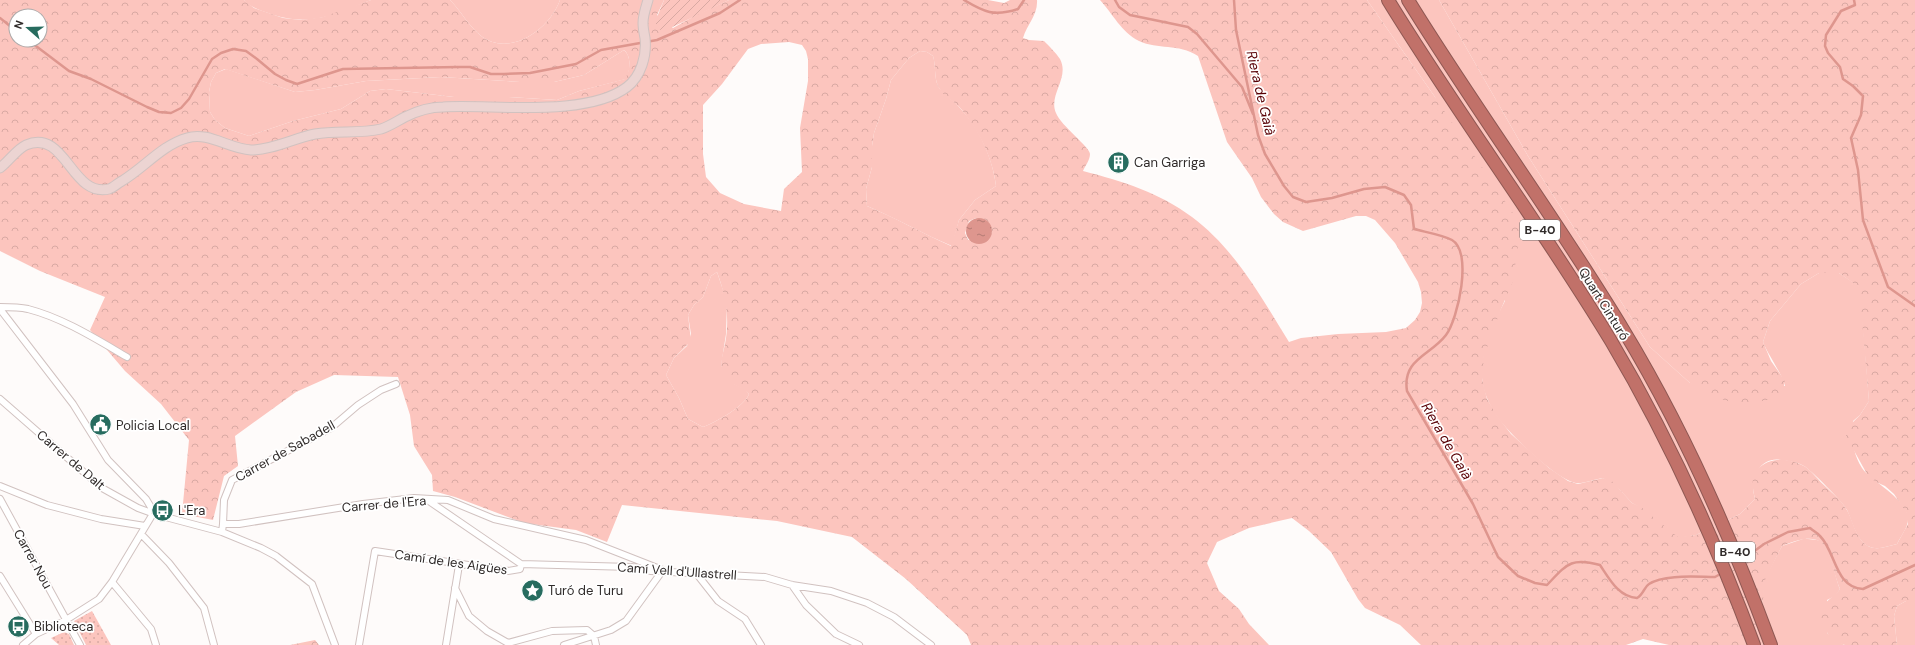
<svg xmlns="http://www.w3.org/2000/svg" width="1915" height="645" viewBox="0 0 1915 645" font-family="'DM Sans',sans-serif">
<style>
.grass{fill:#fcc5be}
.forest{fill:url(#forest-crowns);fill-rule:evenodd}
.park{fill:url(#park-dots)}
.garden{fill:url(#garden-furrows)}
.water{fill:url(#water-ripples)}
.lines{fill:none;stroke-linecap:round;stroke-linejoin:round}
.stream{stroke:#de968e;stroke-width:2.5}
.street-casing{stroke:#d1c2c0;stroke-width:8}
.secondary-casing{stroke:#d1c2c0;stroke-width:11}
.highway-casing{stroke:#8e5853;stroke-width:14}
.street{stroke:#fff;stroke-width:6}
.secondary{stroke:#ecd4d2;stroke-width:9}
.highway{stroke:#c17169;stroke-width:12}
.labels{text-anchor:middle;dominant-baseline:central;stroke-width:3.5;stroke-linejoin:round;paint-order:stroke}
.shield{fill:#fff;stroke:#6e6b6a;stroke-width:1}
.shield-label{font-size:12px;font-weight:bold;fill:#302b2a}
.poi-label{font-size:13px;fill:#302b2a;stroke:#fff;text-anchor:start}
.street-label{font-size:13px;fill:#302b2a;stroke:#fff}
.water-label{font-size:14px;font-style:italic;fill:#590105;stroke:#fff}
</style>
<defs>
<pattern id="forest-crowns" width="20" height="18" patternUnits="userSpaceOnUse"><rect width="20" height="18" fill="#fcc5be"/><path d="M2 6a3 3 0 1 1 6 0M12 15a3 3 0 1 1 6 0" fill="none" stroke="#d8a9a3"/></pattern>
<pattern id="park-dots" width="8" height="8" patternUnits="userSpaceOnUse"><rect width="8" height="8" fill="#fcc5be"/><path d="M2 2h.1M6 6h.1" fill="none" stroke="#d8a9a3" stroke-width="1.8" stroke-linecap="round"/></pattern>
<pattern id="garden-furrows" width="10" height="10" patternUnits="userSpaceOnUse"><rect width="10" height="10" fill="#fcc5be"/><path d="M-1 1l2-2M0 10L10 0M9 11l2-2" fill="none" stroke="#d8a9a3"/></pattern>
<pattern id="water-ripples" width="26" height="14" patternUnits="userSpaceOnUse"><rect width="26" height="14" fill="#de968e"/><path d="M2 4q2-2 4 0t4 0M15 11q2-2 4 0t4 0" fill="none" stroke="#b47b74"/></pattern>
</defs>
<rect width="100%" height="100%" fill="#fefbfa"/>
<path class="grass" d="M244 0H371C333 15 309 28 268 13 259 10 250 7 244 0Z
M450 0H560C550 29 509 59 480 35 468 25 461 11 450 0Z
M1367 0H1439L1528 156 1650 347 1690 383 1785 386C1785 379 1767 353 1763 342L1770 321 1801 284 1819 273H1839L1860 287 1869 401 1860 415 1853 421C1852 438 1852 452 1862 468 1872 483 1915 502 1907 525 1905 531 1900 538 1897 544 1888 546 1877 551 1868 546 1856 540 1852 520 1847 510 1844 503 1811 470 1804 466 1798 462 1788 461 1781 460 1772 458 1763 462 1758 470 1752 481 1752 487 1755 499L1740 514 1696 535 1678 538 1641 508 1632 503 1619 489 1603 478C1595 479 1583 484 1576 483 1556 480 1510 434 1498 418 1490 406 1483 392 1482 378 1480 353 1493 323 1505 301L1435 97Z
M624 50C632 57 630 71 626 79L579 91 557 100 509 97H454L386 89 370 91 341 109 293 121 249 136 225 128 215 120 210 112 209 92 211 82 216 73 226 69 295 92 315 90 366 81 441 77 520 82H554L584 75Z
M920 51 927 52 933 56C936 65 934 77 938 86 943 95 954 100 960 108 979 128 993 159 996 186L975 200 959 220 952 246C923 234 896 218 867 206L866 189 872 167V146L874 133 886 99 891 80 909 58Z
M717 272 727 302 726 334 721 366 734 384 745 389 749 394C745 406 716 422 703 427L688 419 679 398 666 375 674 358 687 346 691 334 688 315 694 305 703 297 711 276Z
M1803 539C1809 539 1817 539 1822 542 1831 549 1835 578 1840 589L1835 596 1827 600V633L1844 645H1749L1761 619 1764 580 1782 546Z
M1906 601H1915V645H1897L1894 616 1897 606Z"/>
<path class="forest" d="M0 0H244L254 8 283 18 301 20 323 17 371 0H450C461 11 468 25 480 35 509 59 550 29 560 0H664L657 15 673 28 698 14 729 0H988L1004 3 1010 0H1037C1038 15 1027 24 1023 38L1029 40 1044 41C1049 46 1056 53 1060 59 1070 78 1048 95 1056 113 1061 126 1090 147 1090 154 1090 160 1085 166 1083 171 1122 181 1160 193 1192 217 1234 248 1262 298 1289 342L1301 338 1338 334 1386 332 1406 328 1415 320 1420 312 1422 303 1421 292 1418 282 1395 243 1375 220 1366 216H1356L1303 231 1283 222 1274 214 1261 197 1252 178 1227 142 1198 56C1178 43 1158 50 1139 41 1121 32 1113 14 1100 0H1367L1435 97 1521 225 1513 281 1501 309 1484 356 1482 379 1487 399 1498 417 1511 434 1549 468 1568 481 1578 484 1603 478 1613 482 1632 503 1641 507 1678 537 1696 535 1740 514 1755 499C1753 490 1750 478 1757 470 1769 456 1789 458 1804 466 1812 471 1819 481 1826 487 1833 494 1840 499 1845 507 1853 518 1855 539 1868 546 1877 551 1888 546 1897 544L1908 524 1906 512 1894 494 1885 486 1876 482 1868 476 1846 436 1848 427 1860 415 1869 401 1859 287 1839 273H1819L1801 284 1770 321 1763 342 1771 361 1785 381 1783 390 1771 399 1744 405 1724 400 1690 383 1650 347 1528 156 1439 0H1915V601H1906L1897 606 1894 616 1897 645C1885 645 1854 645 1845 645 1829 641 1816 622 1823 607 1827 599 1835 596 1840 589 1826 553 1832 525 1782 546L1765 580 1761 619 1749 645H1669L1643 639 1626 645H1421L1400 625 1365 608 1358 599 1331 552 1309 531 1292 518 1249 528 1217 542 1207 563 1219 591 1239 609 1249 624 1269 645H971L967 635 906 579 852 537 777 521 622 505 607 542 576 530 524 523 455 497 433 491 432 475 414 446 410 415 398 377 334 375 296 392 235 436 238 466 224 476 213 520 182 514 189 440 161 404 125 371 90 330 105 297 40 271 0 251ZM16 16H40V40H16ZM789 42 802 45 806 51 808 59V81L800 128 802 172 784 189 781 211 744 204 720 193 706 177 703 154V105L722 84 748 49 761 44ZM624 50C632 57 630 71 625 79L579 91 557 100 509 97H454L386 89 370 91 341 109 293 121 249 136 225 128 215 120 210 112 209 92 211 82 216 73 225 69 295 92 315 90 366 81 441 77 520 82H554L584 75ZM920 51 927 52 933 56C936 66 934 77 938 86 943 97 955 101 962 110 979 132 993 158 996 186L975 200 959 220 951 246C922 233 896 218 867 206L866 189 872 167V146L874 133 886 99 891 80 909 58ZM976 218 991 227 992 233 968 240 965 233 969 221ZM717 272C726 297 730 318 725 344 723 354 718 368 724 377 731 386 743 386 749 394 745 406 716 422 703 427L688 419 679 398 666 375 674 358 691 341 688 315 694 305 703 297 711 276Z
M315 640 319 645H290Z"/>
<path class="park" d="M92 611 111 645H86L74 621Z
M64 632 69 634 74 645H59L51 638Z"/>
<path class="garden" d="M664 0H729L664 31 658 29 655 22Z"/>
<path class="water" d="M966 231a13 13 0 1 1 26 0a13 13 0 1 1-26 0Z"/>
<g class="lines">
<path class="stream" d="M964 0C984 12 994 17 1018 9L1024 0
M1115 0 1119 7 1130 15 1188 27 1197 34 1242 87 1253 114
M1234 0 1236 30 1258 135 1265 154 1284 186 1293 197 1306 202 1332 198 1364 189 1385 187 1404 195 1411 205 1414 229C1425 232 1443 235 1452 240 1473 252 1458 319 1446 335 1430 356 1402 359 1407 391L1473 504 1498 557 1518 576 1535 583 1547 585C1567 564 1571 557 1600 565 1610 580 1619 597 1637 598 1644 594 1644 587 1649 584 1664 574 1697 577 1715 577L1722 573
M1854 0 1855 5 1841 11 1826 35 1825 46 1828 53 1840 67 1843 79 1853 86 1863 96 1861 115 1851 138 1858 170 1863 220 1888 287 1915 306
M0 18 16 31
M28 40 69 71 91 79 147 107 159 112 171 113 181 108 189 99 212 59 221 53 233 49 246 51 257 59 275 74 286 80 297 84 343 69 458 67H470L491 74H504L530 73 576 64 601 50 657 40 720 13 740 0
M1741 561 1764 544 1788 532 1810 528C1813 531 1818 533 1820 536 1836 552 1835 588 1863 589L1915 565"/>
<defs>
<path id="street" d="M0 307C9 307 19 307 28 309 63 318 96 339 127 357
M0 309 73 404 108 460 146 499 152 509
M0 399 102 488 138 508 149 512
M0 486 47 505 101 519 145 526
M0 499 80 645
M426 499 521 564 631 567 651 571 765 577 792 585 831 591 867 603 894 617 931 645
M158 515 222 532 261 548 276 556 312 584 335 645
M223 524 224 500 232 480 331 428 358 405 381 390 396 384
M222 532 223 524H239L363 504 414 498 448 500 494 519 586 540 660 569
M141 534 169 563 204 608 214 645
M696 573 718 601 745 619 761 645
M0 576 36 634
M112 582 151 629 156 645
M792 585 806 605 836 634 859 645
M455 588 469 616 487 631 508 643 552 631 587 630 594 636 596 645
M23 645 36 634 66 620 99 599 112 582 151 517
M359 645 375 551 508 571 520 569 521 564
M446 645 459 565
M564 645 611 630 626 621 663 570"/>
<path id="secondary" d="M0 168C9 161 17 149 26 145 66 128 71 198 109 189 113 188 118 183 122 181 144 168 162 145 187 138 208 131 229 149 251 150 273 150 294 138 315 134 337 130 359 134 381 129 390 126 397 121 405 117 417 111 430 107 443 107 492 104 586 118 627 87 641 76 647 56 645 38 644 33 643 28 643 23 643 15 646 7 648 0"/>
<path id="highway" d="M1388 0C1459 116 1541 225 1611 341 1668 437 1715 540 1754 645
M1408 0C1477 112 1556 218 1624 331 1684 430 1731 537 1771 645"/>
</defs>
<use href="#street" class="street-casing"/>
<use href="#secondary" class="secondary-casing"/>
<use href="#highway" class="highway-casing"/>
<use href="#street" class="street"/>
<use href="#secondary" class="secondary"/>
<use href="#highway" class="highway"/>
</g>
<defs>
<symbol id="building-disc" viewBox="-11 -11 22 22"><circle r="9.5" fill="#276c5f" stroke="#fff"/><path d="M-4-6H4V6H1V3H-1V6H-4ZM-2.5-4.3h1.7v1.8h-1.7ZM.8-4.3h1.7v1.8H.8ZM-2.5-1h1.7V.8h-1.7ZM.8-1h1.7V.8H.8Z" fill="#fff"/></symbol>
<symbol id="civic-disc" viewBox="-11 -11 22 22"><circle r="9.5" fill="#276c5f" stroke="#fff"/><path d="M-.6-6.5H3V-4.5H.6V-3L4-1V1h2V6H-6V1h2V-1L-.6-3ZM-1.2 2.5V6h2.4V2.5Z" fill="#fff"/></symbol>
<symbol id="bus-disc" viewBox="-11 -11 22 22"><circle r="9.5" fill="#276c5f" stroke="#fff"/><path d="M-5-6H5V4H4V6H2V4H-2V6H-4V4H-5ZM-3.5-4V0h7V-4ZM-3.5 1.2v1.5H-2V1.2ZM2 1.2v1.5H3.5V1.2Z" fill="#fff"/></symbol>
<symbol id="sight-disc" viewBox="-11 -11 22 22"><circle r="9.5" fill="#276c5f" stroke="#fff"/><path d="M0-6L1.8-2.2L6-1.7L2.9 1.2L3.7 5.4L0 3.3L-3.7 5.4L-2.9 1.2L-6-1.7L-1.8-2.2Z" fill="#fff"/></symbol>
</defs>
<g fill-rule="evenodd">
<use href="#building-disc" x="1106" y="150" width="25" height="25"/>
<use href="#civic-disc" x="88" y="412" width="25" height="25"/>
<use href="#bus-disc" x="150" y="498" width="25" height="25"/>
<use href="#sight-disc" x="520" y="578" width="25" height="25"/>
<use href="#bus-disc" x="6" y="614" width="25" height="25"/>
</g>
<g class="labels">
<g class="shield">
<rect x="1520" y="220" width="40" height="20" rx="3"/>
<rect x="1715" y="542" width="40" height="20" rx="3"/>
</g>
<g class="shield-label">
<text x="1540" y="230">B-40</text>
<text x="1735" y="552">B-40</text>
</g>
<g class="poi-label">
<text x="1134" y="162">Can Garriga</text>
<text x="116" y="425">Policia Local</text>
<text x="178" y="510">L'Era</text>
<text x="548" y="590">Turó de Turu</text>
<text x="34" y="626">Biblioteca</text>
</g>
<g class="street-label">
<text transform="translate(1604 304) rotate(58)">Quart Cinturó</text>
<text transform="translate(285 451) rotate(-29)">Carrer de Sabadell</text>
<text transform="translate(71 460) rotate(40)">Carrer de Dalt</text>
<text transform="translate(384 504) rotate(-5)">Carrer de l'Era</text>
<text transform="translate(33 559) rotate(61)">Carrer Nou</text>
<text transform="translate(451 562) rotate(8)">Camí de les Aigües</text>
<text transform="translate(677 571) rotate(4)">Camí Vell d'Ullastrell</text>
</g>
<g class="water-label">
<text transform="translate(1261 93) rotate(77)">Riera de Gaià</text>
<text transform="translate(1447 441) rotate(60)">Riera de Gaià</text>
</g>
</g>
<g transform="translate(28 28) rotate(290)"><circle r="19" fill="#ffffff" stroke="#acaaaa"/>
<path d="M0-3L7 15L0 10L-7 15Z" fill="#276c5f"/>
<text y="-6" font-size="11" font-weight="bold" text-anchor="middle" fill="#302b2a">N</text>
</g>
</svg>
